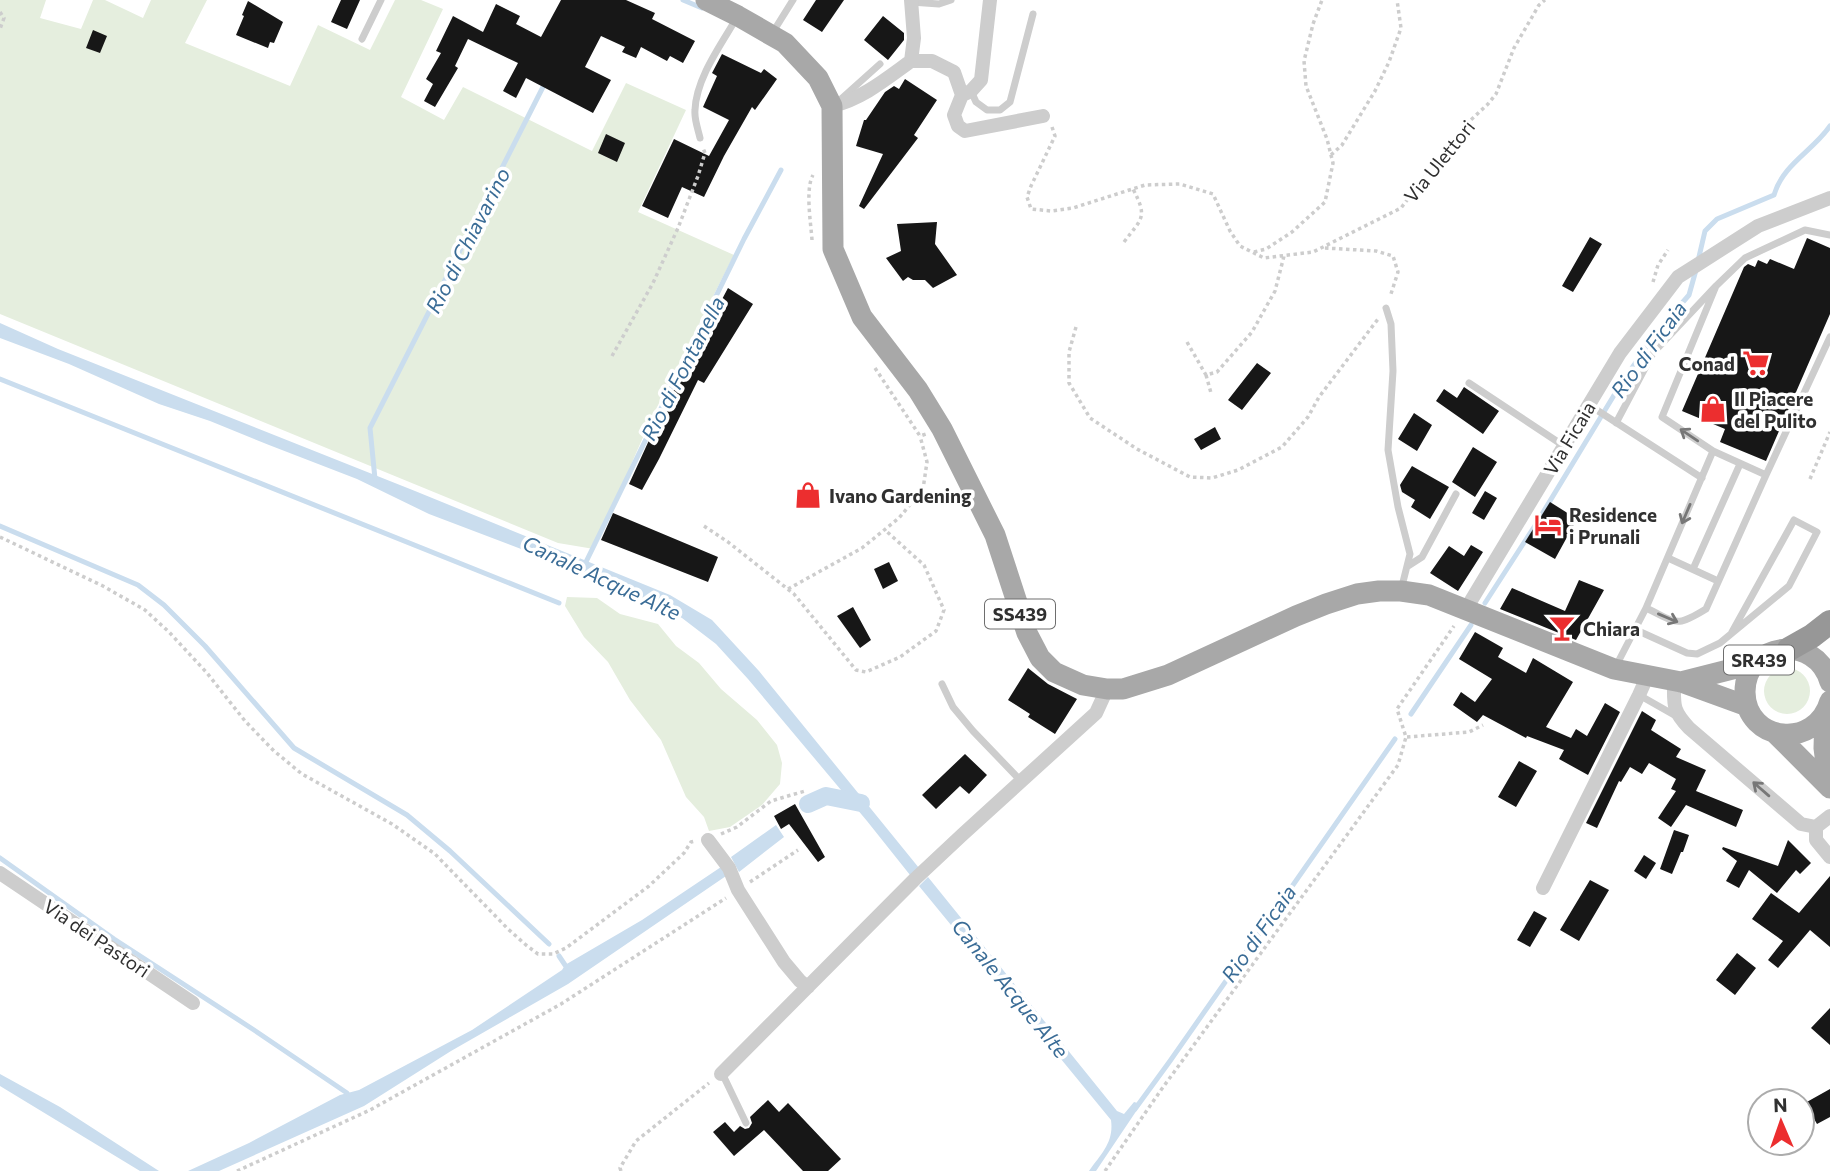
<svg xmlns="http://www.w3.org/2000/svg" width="1830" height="1171" viewBox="0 0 1830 1171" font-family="Commissioner,sans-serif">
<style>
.green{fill:#e5eede}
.water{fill:#caddee}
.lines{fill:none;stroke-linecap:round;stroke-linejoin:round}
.stream{stroke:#caddee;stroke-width:5}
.canal{stroke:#caddee;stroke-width:18}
.building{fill:#171717}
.path{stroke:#cdcdcd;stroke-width:3.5;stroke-dasharray:3.5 3.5;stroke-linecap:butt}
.service{stroke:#cdcdcd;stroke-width:7}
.minor{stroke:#cdcdcd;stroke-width:14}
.primary{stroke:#a8a8a8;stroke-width:21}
.motorway{stroke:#979797;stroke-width:24}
.oneway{stroke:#777}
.labels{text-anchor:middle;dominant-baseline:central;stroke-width:7;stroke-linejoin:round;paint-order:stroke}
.shield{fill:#fff;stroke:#6e6e6e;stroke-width:2}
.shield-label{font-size:18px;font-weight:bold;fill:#303030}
.street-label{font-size:19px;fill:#303030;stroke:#fff}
.poi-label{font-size:19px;font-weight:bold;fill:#303030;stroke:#fff;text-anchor:start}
.water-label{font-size:21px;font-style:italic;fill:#3a6c96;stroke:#fff}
</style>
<rect width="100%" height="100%" fill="#fff"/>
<path class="green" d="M0 0H46L40 18 81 29 93 0H105L143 18 151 0H207L185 43 290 86 318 25 370 50 395 0H421L443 9 401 97 444 120 463 87 592 151 626 83 686 110 638 212 734 255 651 419 594 549 558 543 0 314Z
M567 597 597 598 620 614 658 624 676 646 699 663 721 689 757 720 777 745 782 763 780 784 762 805 730 827 709 831 704 817 686 797 661 740 630 700 608 662 584 637 565 606Z
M1764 691a23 23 0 1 1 46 0a23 23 0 1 1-46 0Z"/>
<path class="water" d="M0 323 58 349 415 491 670 595 712 620 759 671 919 868 910 875 867 821 748 679 716 644 682 618 626 589 429 514 357 479 269 445 210 421 159 404 69 364 0 338Z
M776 825 784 837 739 872 731 857Z
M721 867 726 876 568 984 451 1051 364 1106 219 1171H188L249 1143 340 1095 359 1090 472 1030 562 970 565 965 642 920Z
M928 877 1117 1111 1124 1114 1134 1102 1141 1104 1096 1171H1089C1102 1153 1114 1142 1111 1120L919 886Z
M0 1074 60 1107 159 1171H140L0 1086Z"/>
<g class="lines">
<path class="stream" d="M683 0 702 8
M1698 261 1705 231 1717 219 1774 195C1783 164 1813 151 1830 126
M0 379 559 603
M375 479 370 428 545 83
M0 526 138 585 164 605 205 646 294 748 407 815 450 851 549 944
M584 566 744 239 781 170
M1485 603 1536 524 1619 387 1656 333 1689 295 1696 270
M1411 714 1471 625
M0 858 114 939 254 1030 347 1093
M559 956 565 965
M1135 1109 1170 1061 1395 739"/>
<path class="canal" d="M808 804 826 796 861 803"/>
</g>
<path class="building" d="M341 0H360L347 29 331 22Z
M561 0H626L655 13 652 19 695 41 683 63 670 56 667 61 641 47 636 58 622 52 625 47 601 36 585 67 611 80 593 113 526 78 516 98 503 91 518 63 468 39 455 66 458 68 435 107 424 101 433 84 426 79 441 53 436 51 453 16 483 32 496 4 520 16 516 24 541 37Z
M816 0H844L822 32 803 20Z
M248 1 283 22 274 43 270 42 268 48 236 35 244 16 242 15Z
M883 16 904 33V40L888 60 864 40Z
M93 30 107 36 100 53 86 48Z
M722 54 761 73 764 69 777 79 755 110 752 107 724 156 704 197 682 187 668 218 642 206 674 139 709 156 729 120 703 107 717 76 712 73Z
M905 79 937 100 914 135 918 138 864 209 859 206 883 154 856 146 864 120H866L885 92 894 86 899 89Z
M606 134 625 143 617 162 598 153Z
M937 222 935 244 957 275 933 288 925 280H913L908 277 903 281 886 258 901 251 897 224Z
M1590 237 1602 244 1573 292 1562 286Z
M1807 238 1830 248V314L1766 461 1720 442 1725 429 1682 411 1744 267 1748 264 1755 267 1758 260 1767 264 1770 259 1794 269Z
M728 288 753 304 704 383 698 380 659 459 642 490 629 484 661 414Z
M1257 363 1271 373 1242 410 1228 400Z
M1464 387 1499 411 1483 434 1436 401 1444 389 1457 398Z
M1414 413 1432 425 1417 451 1398 439Z
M1215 427 1221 439 1201 450 1194 439Z
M1473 447 1497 462 1475 497 1452 482Z
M1412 466 1449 487 1430 519 1411 507 1415 500 1402 492 1400 485Z
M1485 491 1497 498 1484 520 1472 513Z
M1550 502 1577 519 1555 559 1525 542Z
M613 513 718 557 708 582 601 540Z
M1471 545 1483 552 1458 591 1430 573 1449 546 1464 556Z
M889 562 898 581 883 589 874 569Z
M1579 580 1604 590 1576 640 1500 609 1512 588 1565 611Z
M853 607 871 640 860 648 837 616Z
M1475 632 1503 648 1498 657 1526 673 1533 658 1573 682 1546 727 1571 738 1576 729 1587 736 1605 703 1620 712 1588 775 1559 759 1564 750 1527 736 1526 738 1483 715 1477 722 1453 705 1461 692 1475 702 1492 679 1459 659Z
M1028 668 1048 684 1077 699 1055 734 1028 717 1030 714 1008 700Z
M1642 711 1656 720 1651 730 1681 749 1676 757 1706 770 1696 791 1743 810 1736 827 1686 805 1671 827 1658 818 1676 791 1671 789 1676 779 1649 763 1642 774 1630 767 1621 782 1619 781 1597 828 1586 823Z
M965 754 987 775 969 794 960 786 936 809 922 795Z
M1519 761 1537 771 1516 807 1498 797Z
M795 804 825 857 818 862 789 824 781 829 774 816Z
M1674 830 1689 835 1683 852H1681L1672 874 1660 869Z
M1788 840 1811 863 1800 874 1796 870 1777 893 1749 870 1739 888 1726 881 1737 861 1722 849 1723 847 1778 866Z
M1644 855 1656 863 1646 879 1634 871Z
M1830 876V947L1810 930 1778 968 1768 960 1783 941 1752 919 1771 893 1799 913Z
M1590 880 1609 890 1579 941 1560 930Z
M1534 911 1547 918 1530 947 1517 940Z
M1737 953 1756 968 1735 995 1716 980Z
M1830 1008V1045L1811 1028Z
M1830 1089V1117L1817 1124 1805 1103Z
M768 1100 779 1112 788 1103 841 1159 828 1171H803L764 1130 734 1156 713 1132 725 1122 734 1132 740 1126 745 1129 749 1128 752 1123 750 1117Z"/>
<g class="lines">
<path class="path" d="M0 12 4 18 0 29
M1052 127 1055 136 1031 186 1027 197 1031 209 1051 211 1073 208 1145 185 1180 184 1213 194 1230 231 1240 246 1264 258 1313 252 1401 208 1460 130 1488 104 1496 94 1514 48 1539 5 1545 0
M1331 155 1342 145 1375 91 1389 62 1401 28 1397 0
M812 240C811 224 805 189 813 175
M1124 242C1142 218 1148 218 1133 189
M1325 248 1376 251 1393 256 1398 272 1390 297
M1254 252 1266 249 1292 232 1325 202 1333 163 1327 139 1306 86 1304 61 1313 24 1322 0
M1653 282 1658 265 1668 250
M1076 327 1069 352V383L1090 418 1137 449 1190 477 1212 478 1238 470 1282 447 1308 417 1319 397 1378 319
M1187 342 1206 375 1217 372 1252 332 1275 291 1284 256
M612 356 653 283 678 228 698 176 705 153 703 148
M875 368 920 436 926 434
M1206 375 1211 393
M1810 479 1830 432
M704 526 728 542 794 594 856 670 866 672 900 657 936 631 944 610 924 565 885 530
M0 537 103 586 145 610 169 632 207 673 245 721 274 751 302 774 392 824 435 854 508 929 526 945 538 954H553L566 948 649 886 684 853 691 842 695 841
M788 589 862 548 899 518 923 489 927 462 920 436
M1407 737 1469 732 1483 725
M721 834 737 827 771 801 805 791
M750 882 798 850
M237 1171 370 1110 561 1004 726 898
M621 1171 620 1168 636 1141 709 1083
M1105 1171 1161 1090 1398 765 1406 737 1397 709 1454 626"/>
<path class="service" d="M911 2 939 4 951 0
M773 32 793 0
M362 39 381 0
M971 91 976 102 987 110H1000L1010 102 1033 14
M841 99 880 64
M700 138C698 129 694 119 695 110 696 79 720 46 736 19
M1716 286 1745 258 1805 230 1830 235
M1386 308 1391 324 1393 371 1388 450 1398 507 1410 554 1401 590
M1469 383 1564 446
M1589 405 1702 478
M1766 475 1830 337
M1668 558 1718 581
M1408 566 1422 557 1456 494
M1693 569 1740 464
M1646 608 1713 451
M1634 629 1687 653 1697 654 1720 643 1789 586 1817 532 1794 520 1732 632
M1616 666 1646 608C1678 623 1675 628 1706 609L1766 475 1713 451 1662 417 1716 286 1653 353 1616 423
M942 684 953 707 973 731 1021 781
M1639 695 1676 716
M722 1073 746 1123"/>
<path class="minor" d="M911 61H932L954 72 962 95 954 115 958 126 965 131 1043 116
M962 95 971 91 981 80 990 0
M832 106C862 99 886 79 911 61L914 38 911 0
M1466 609 1620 353 1678 277 1758 226 1830 198
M1674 682C1674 705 1672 710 1689 728L1801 824 1816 827
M1816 827V840L1830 857
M1816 827 1830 816
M708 840 729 868 738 890 784 962 800 981 808 987
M0 873 193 1003
M1543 888 1639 695 1647 677
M721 1074 915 879 962 835 1096 713 1107 689"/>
<path class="primary" d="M706 0 738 16 785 43 818 78 832 106 833 249 862 317 918 390 942 429 995 535 1027 633 1040 658 1054 672 1083 685 1107 689H1123L1168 675 1296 616 1326 604 1357 594 1379 591H1401L1429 595 1614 669 1681 682 1747 706
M1681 682 1756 663
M1830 682C1816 633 1745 641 1745 692 1746 743 1816 750 1830 701
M1825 714 1824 748 1829 787
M1775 733 1830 788"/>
<path class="motorway" d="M1789 649 1812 636 1830 622"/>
</g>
<defs><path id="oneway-shaft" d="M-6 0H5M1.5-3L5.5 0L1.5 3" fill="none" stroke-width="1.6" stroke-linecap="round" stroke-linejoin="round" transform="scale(1.75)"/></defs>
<g class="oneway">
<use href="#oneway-shaft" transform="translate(1689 435) rotate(-146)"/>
<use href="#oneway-shaft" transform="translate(1686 514) rotate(113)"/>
<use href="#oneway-shaft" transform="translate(1668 618) rotate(23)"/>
<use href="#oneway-shaft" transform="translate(1761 789) rotate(-139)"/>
</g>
<defs>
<symbol id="supermarket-bare" viewBox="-9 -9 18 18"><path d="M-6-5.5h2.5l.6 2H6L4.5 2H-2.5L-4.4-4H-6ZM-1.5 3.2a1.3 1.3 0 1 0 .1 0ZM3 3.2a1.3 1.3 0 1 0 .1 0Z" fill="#ec2e2f" stroke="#fff" stroke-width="2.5" paint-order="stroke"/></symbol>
<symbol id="shop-bare" viewBox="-9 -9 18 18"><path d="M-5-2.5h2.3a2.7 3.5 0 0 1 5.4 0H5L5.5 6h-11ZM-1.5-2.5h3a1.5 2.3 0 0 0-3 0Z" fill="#ec2e2f" stroke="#fff" stroke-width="2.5" paint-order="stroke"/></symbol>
<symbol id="hotel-bare" viewBox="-9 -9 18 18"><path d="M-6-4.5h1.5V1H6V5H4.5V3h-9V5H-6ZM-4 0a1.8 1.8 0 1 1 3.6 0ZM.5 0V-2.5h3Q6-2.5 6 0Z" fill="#ec2e2f" stroke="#fff" stroke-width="2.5" paint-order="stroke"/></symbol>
<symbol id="bar-bare" viewBox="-9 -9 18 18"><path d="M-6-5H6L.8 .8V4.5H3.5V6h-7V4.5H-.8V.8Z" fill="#ec2e2f" stroke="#fff" stroke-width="2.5" paint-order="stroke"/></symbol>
</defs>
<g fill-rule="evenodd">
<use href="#supermarket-bare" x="1737" y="344" width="38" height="38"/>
<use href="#shop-bare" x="1694" y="390" width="38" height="38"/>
<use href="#shop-bare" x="789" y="476" width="38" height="38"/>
<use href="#hotel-bare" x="1529" y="506" width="38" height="38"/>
<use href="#bar-bare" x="1543" y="609" width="38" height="38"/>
</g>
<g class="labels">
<g class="shield">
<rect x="985" y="599.5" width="70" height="29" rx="5"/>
<rect x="1724" y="645.5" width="70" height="29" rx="5"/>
</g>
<g class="shield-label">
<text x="1020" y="614">SS439</text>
<text x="1759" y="660">SR439</text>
</g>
<g class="street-label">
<text transform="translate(1439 161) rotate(-51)">Via Ulettori</text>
<text transform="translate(1569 438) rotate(-59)">Via Ficaia</text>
<text transform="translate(97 938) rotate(34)">Via dei Pastori</text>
</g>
<g class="poi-label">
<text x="1735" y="363" text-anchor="end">Conad</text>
<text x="1734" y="398">Il Piacere<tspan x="1734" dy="22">del Pulito</tspan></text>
<text x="829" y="495">Ivano Gardening</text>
<text x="1569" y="514">Residence<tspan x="1569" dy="22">i Prunali</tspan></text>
<text x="1583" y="628">Chiara</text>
</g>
<g class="water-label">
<text transform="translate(467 240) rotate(-63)">Rio di Chiavarino</text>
<text transform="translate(1648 349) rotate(-54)">Rio di Ficaia</text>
<text transform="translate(682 368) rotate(-63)">Rio di Fontanella</text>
<text transform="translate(602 577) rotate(25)">Canale Acque Alte</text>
<text transform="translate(1258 933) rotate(-55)">Rio di Ficaia</text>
<text transform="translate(1011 988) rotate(51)">Canale Acque Alte</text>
</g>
</g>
<g transform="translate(1781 1122) rotate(358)"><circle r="33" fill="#ffffff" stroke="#acacac" stroke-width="2"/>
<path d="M0-5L12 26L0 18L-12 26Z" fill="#ec2e2f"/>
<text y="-10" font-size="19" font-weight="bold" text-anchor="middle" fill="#303030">N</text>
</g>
</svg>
